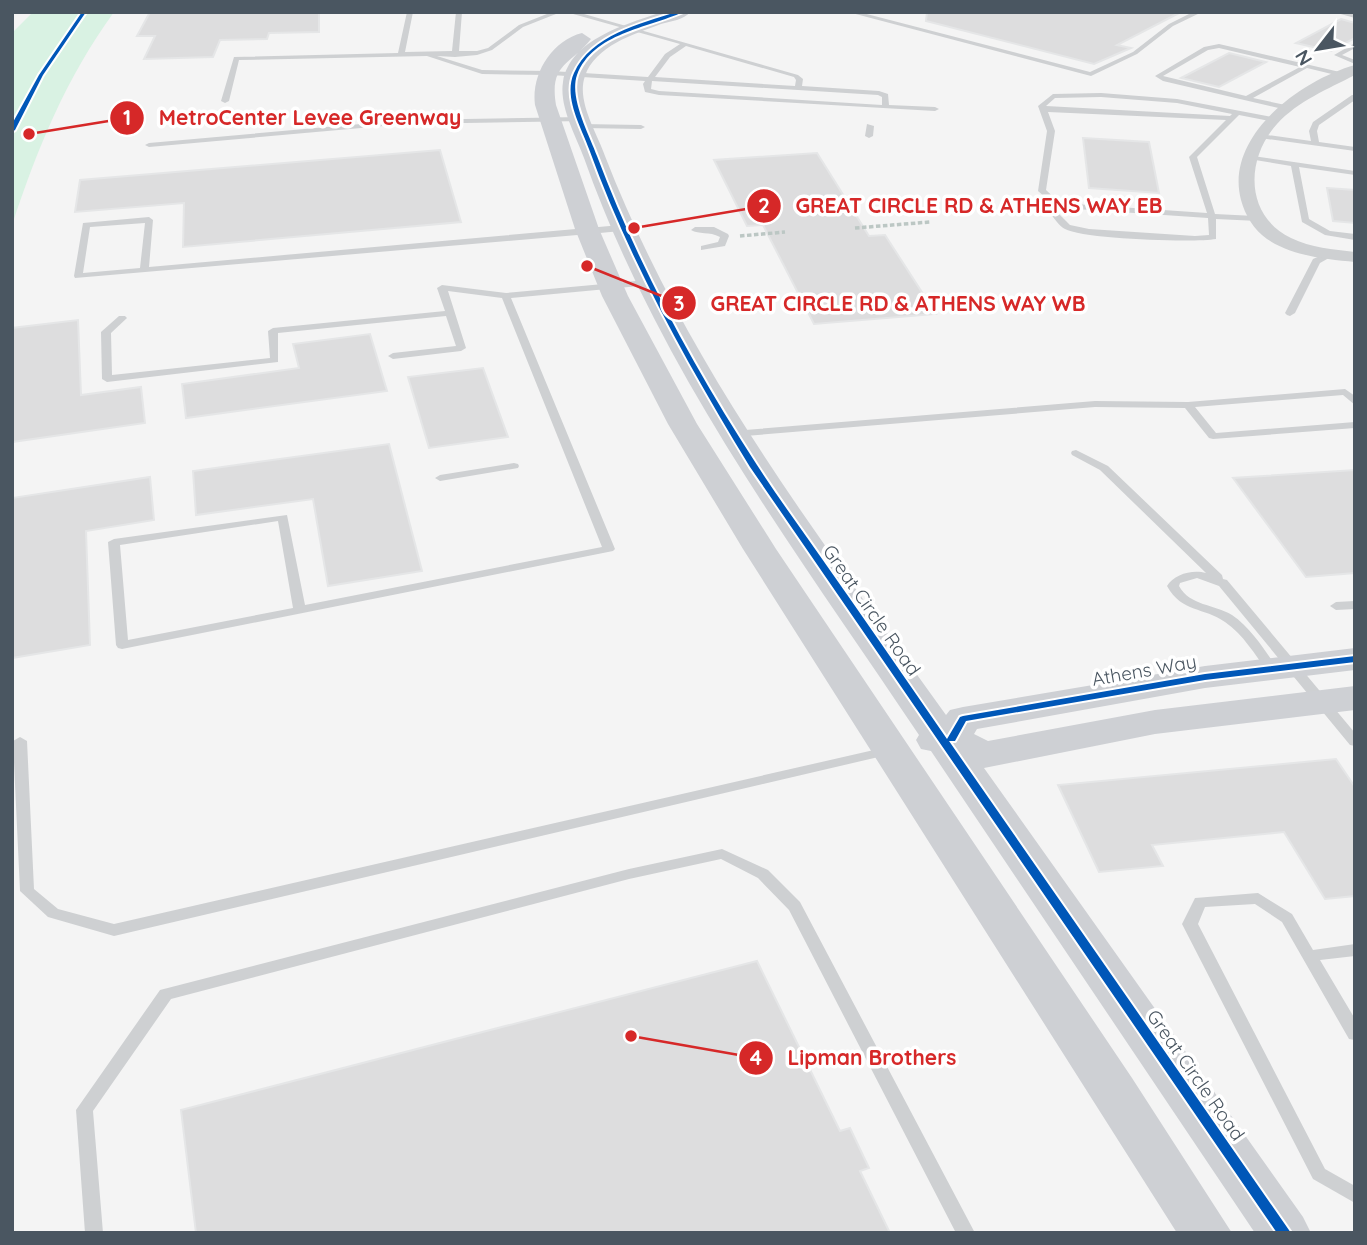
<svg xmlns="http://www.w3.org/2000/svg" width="1367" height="1245" viewBox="0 0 1367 1245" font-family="Quicksand,sans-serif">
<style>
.green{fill:#d9f2e3}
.building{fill:#ddddde;stroke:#e5e6e7;stroke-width:2}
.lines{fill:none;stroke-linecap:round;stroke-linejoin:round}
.path{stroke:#bcc7c4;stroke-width:3.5;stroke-dasharray:4.5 2.5;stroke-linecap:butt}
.lane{fill:#ced0d2;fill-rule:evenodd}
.street{fill:#ced0d2;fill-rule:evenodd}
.secondary{fill:#ced0d4;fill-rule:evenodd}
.cycleway-casing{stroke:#fff;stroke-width:4}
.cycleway{fill:#0057b8;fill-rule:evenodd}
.labels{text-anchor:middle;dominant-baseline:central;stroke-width:7;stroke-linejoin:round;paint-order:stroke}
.street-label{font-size:19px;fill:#4a5661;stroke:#fff}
.leader{fill:none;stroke:#d62828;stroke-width:2.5}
.callout-dot{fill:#d62828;stroke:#fff;stroke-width:2.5}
.mark-label{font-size:21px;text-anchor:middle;font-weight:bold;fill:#fff}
.callout-label{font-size:21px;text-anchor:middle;font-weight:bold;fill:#d62828;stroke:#fff;stroke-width:7;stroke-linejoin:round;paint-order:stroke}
</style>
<rect width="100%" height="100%" fill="#f4f4f4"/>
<path class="green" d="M33 12H114C66 78 38 147 12 225V33Z"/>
<path class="building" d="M150 12H319V32L269 33 267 39 220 40 213 57 144 59 155 36H137Z
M927 12H1181L1117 45 1131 48 1094 64 926 21Z
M1341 19 1355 23V38L1331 51 1296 43Z
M1229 53 1266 62 1219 87 1181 78Z
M1083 138 1149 142 1159 193 1089 188Z
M440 150 461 222 183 247 184 203 75 212 80 180Z
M817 153 869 236 885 235 936 314 814 324 763 225 747 226 714 160Z
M1327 188 1355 190V223L1333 221Z
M78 320 81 395 141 387 145 423 12 442V328Z
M370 334 387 391 186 418 182 384 299 368 293 344Z
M483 368 508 437 429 448 408 377Z
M389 444 422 571 328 586 313 499 196 515 193 471Z
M1355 470V573L1306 577 1233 478Z
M150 477 154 520 86 531 90 645 12 658V498Z
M1336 759 1355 787V896L1325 899 1284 832 1152 845 1163 866 1099 872 1058 785Z
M757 961 840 1131 850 1128 869 1168 860 1171 890 1233H196L181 1110Z"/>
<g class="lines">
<path class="path" d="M855 228 930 222
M740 236 785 232"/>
<path class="lane" d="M407 12H413L405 52 452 51 456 12H462L459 51H477L488 48 519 25 552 12H561L523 27 492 50 477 55 455 57 437 56 482 70 551 71 648 77 665 54 680 44 566 12H577L798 75 803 79 802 86 879 91 888 94 889 105 935 107 939 109 935 111 659 95 645 92 643 84 645 81 551 75 482 74 427 56 239 60 229 101 225 103 221 101 234 57 398 53ZM686 46 794 77 796 80 795 86 655 77 670 57ZM652 81 878 95 882 97V105L659 91 651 89Z
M848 12H859L1090 72 1133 52 1169 24 1193 12H1202L1173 26 1137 54 1091 76Z
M1336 12 1355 14V18L1337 13Z
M1355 43V48L1342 55 1355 60V64L1334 55Z
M1219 44 1344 73 1347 75 1344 77 1307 68 1253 98 1290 106V110H1287L1163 81 1155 76 1204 47ZM1219 48 1300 67 1246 96 1163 76 1208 50Z
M1101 93 1177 99 1277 118 1278 120 1274 122 1239 115 1197 157 1215 214 1255 216 1258 217V221L1216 219V239C1194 243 1082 239 1065 229 1059 226 1054 218 1050 213L1054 205 1038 191 1047 131 1038 106 1053 94ZM1101 97 1177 103 1232 114 1230 116 1046 106 1055 98ZM1048 112 1226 120 1189 157 1207 213 1060 203 1046 190 1055 131ZM1061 208 1208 218 1209 235 1195 236 1089 229 1070 225 1058 213Z
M1352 95H1355V100L1319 125 1317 131 1319 142 1355 147V151L1260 138 1256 136 1260 134 1311 141 1309 131 1313 122Z
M581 117 585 119 584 121 406 124 149 147 145 145 149 143 406 120Z
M581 124 641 125 645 127 641 129 584 128H581Z
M867 124 874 126 873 136 869 138 865 136Z
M1246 155 1355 171V175L1299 167 1309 219 1330 231 1355 234V240L1325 235 1302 222 1291 166 1249 159H1246Z
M149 217 153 220 149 267 621 225 625 228 621 231 589 234 75 278 74 276 83 223ZM145 223 140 268 83 273 90 227Z
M714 227 728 234 729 236 725 246 701 250V246L718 242 720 237C709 231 699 235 691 230L695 227Z
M1329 252 1336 254 1320 263 1295 313 1290 316 1287 315 1285 313 1313 259Z
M647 280 650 281V285L511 298 615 549 613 551 122 649 118 648 116 645 108 542 114 539 287 515 305 605 602 547 502 298 448 291 466 348 461 351 393 359 388 356 393 353 456 346 446 316 278 333V362L107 382 102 379 101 332 119 316H125L127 318 111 333 112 375 270 358 268 331 273 328 445 311 437 288 442 285 506 293ZM278 521 293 608 128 640 120 545Z
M1345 389 1355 396V405L1343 395 1195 407 1216 433 1355 422V428L1213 439 1209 438 1185 408 1095 407 733 437 728 434 733 431 1095 401 1188 402Z
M1076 450 1108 466 1222 575 1223 579 1227 580 1355 733V746L1350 745 1219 586 1197 578 1180 583 1179 586C1190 606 1214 604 1232 615 1251 628 1263 648 1276 666L1278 669 1276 672H1268C1255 655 1243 634 1225 622 1204 607 1182 613 1167 586 1174 574 1193 569 1206 573L1100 470 1072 455 1071 453 1072 451Z
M514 463 518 464 519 466 518 468 440 481 435 478 440 475Z
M1355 601V609L1336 610 1330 606 1336 602Z
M20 737 27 741 34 889 58 909 114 924 887 747 892 748 894 751 892 754 887 755 114 936 48 917 20 891 13 741Z
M722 849 768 870 800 902 975 1233H956L789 910 758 878 721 859 629 879 171 999 93 1111 103 1233H85L76 1110 160 990 629 869Z
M1258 893 1292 914 1313 950 1355 944V956L1320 960 1355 1019V1040L1349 1039 1282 922 1255 904 1205 907 1198 924 1325 1169 1355 1186V1203L1313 1179 1182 924 1195 898Z"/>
<path class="street" d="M1355 65V75C1328 89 1298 101 1277 124 1245 159 1245 216 1291 238 1311 248 1333 249 1355 252V262C1325 259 1292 256 1267 239 1254 230 1245 215 1241 200 1224 136 1301 80 1355 65Z"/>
<path class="secondary" d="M662 12H690C684 20 671 21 661 24 634 34 595 46 585 76 576 101 597 133 605 156 685 363 819 537 946 715L950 710 963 707 1205 666 1355 648V670L1205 688 977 729 974 734 988 741 1155 710 1355 686V710L1155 734 984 768 1303 1217 1311 1233H1255L931 751 921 749 916 740 919 735C795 550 659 370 584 158 576 136 559 107 563 82 570 39 627 24 662 12Z
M582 33 591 39C571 65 549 63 556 105L599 229 628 296 697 424 776 549 1132 1078 1232 1233H1177L743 549 668 424 602 296 575 229 535 105C531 75 551 41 582 33Z"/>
<defs>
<path id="cycleway" d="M82 12H86L43 75 15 130 12 132V124L39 75Z
M676 12H683C648 28 593 33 577 75 569 98 589 134 597 156 638 265 694 368 757 465 777 496 799 526 820 556 863 617 905 678 947 739L960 717 963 716 1205 674 1355 656V662L1205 680 966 721 955 741H949L1291 1233H1277L750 467C688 365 630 262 589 149 581 127 563 97 574 73 591 35 640 24 676 12Z"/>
</defs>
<use href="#cycleway" class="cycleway-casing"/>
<use href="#cycleway" class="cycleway"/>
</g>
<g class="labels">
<g class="street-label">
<text transform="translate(872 610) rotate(55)">Great Circle Road</text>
<text transform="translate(1144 670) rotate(-10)">Athens Way</text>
<text transform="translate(1196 1075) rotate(55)">Great Circle Road</text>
</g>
</g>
<path class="leader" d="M29 134L127 118M634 228L764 206M587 266L679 303M631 1036L756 1058"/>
<g class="callout-dot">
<circle cx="29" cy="134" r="7"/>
<circle cx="634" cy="228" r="7"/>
<circle cx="587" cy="266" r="7"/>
<circle cx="631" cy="1036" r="7"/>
<circle cx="127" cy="118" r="18"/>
<circle cx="764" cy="206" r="18"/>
<circle cx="679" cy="303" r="18"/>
<circle cx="756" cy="1058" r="18"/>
</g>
<g class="mark-label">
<text x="127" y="125">1</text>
<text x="764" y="213">2</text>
<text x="679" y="311">3</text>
<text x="756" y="1065">4</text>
</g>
<g class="callout-label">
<text x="310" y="125">MetroCenter Levee Greenway</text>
<text x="979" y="213">GREAT CIRCLE RD &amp; ATHENS WAY EB</text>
<text x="898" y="311">GREAT CIRCLE RD &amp; ATHENS WAY WB</text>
<text x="872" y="1065">Lipman Brothers</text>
</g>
<rect width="1367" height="1245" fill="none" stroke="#4a5661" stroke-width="28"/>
<g transform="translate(1318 49) rotate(239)" stroke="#ffffff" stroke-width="5" paint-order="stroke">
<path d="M0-5L12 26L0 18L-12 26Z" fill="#4a5661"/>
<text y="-10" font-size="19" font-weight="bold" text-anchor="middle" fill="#4a5661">N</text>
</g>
</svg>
